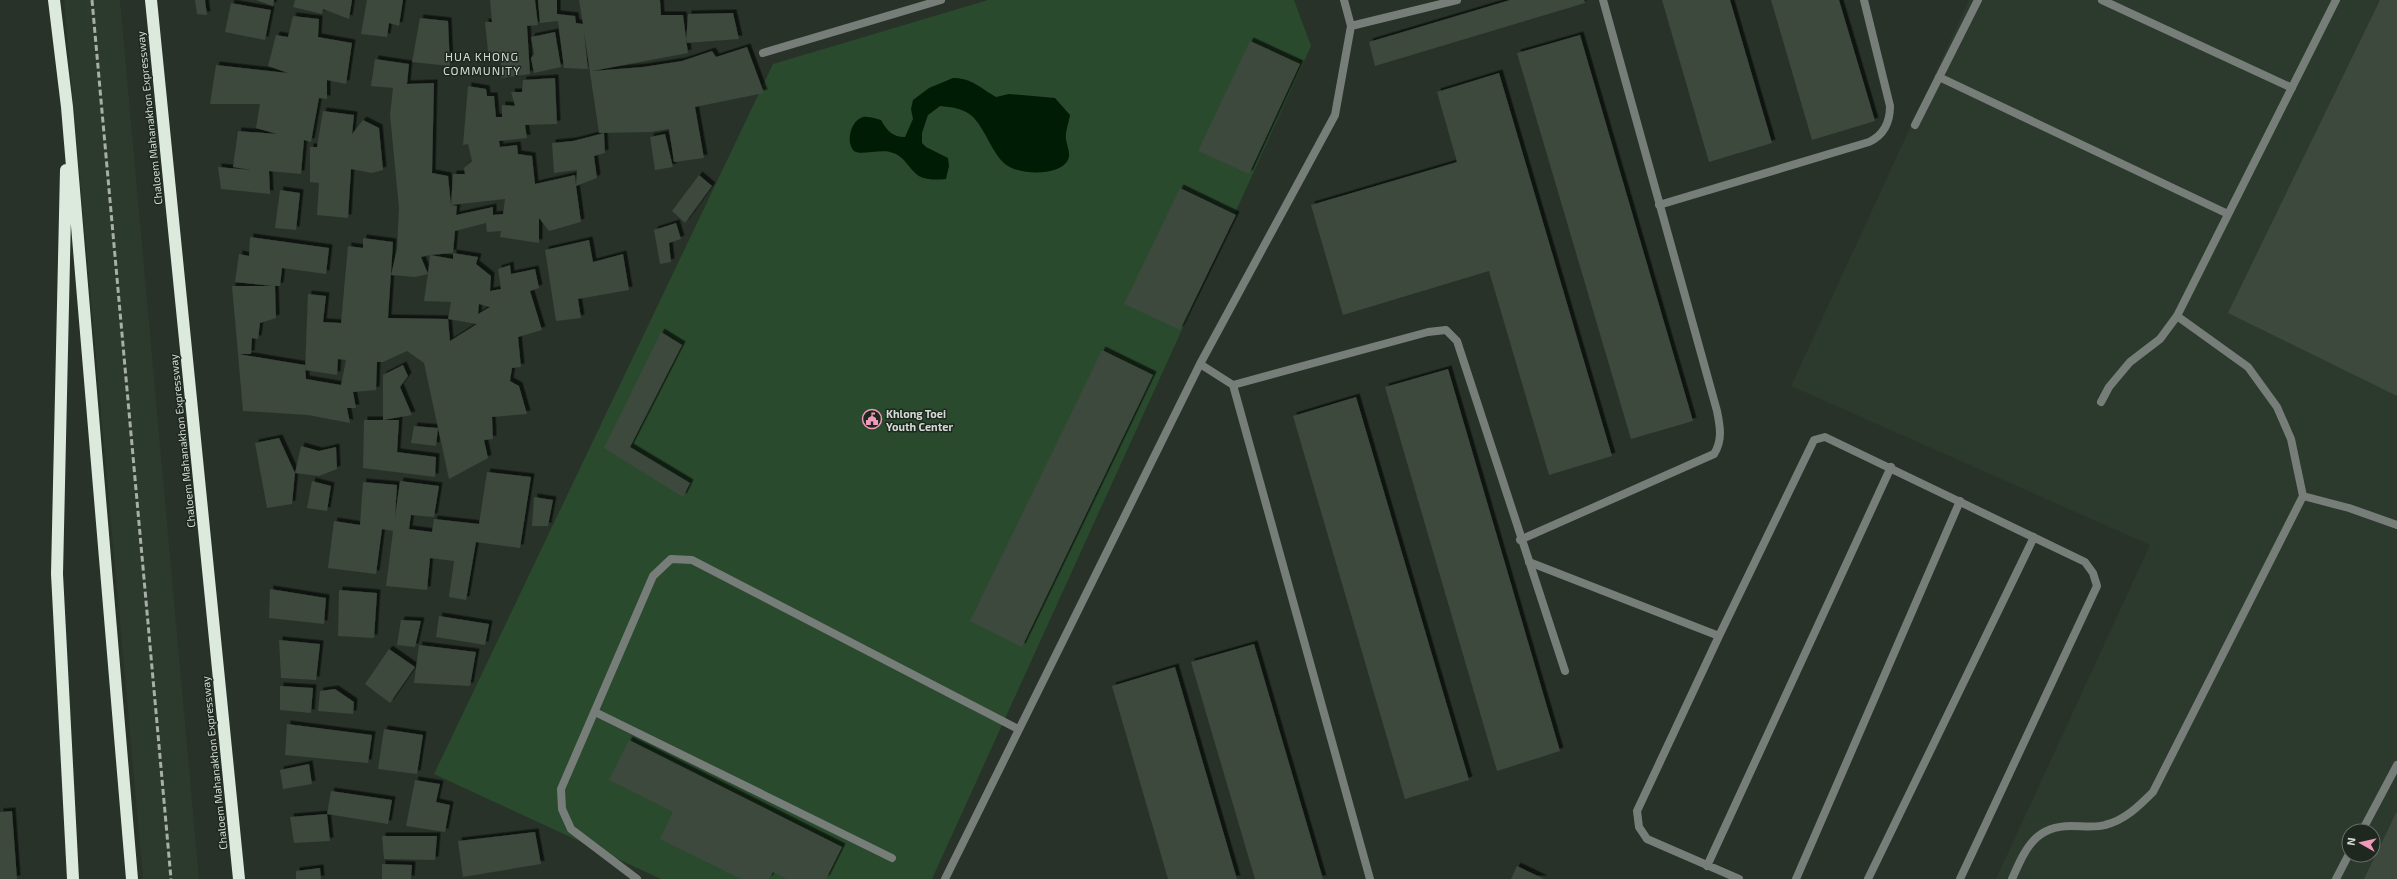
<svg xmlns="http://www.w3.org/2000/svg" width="2397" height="879" viewBox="0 0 2397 879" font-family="'Exo 2',sans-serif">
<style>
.built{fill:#2b3a2c;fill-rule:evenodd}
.green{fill:#294a2d}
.water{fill:#001c04}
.building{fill:#3d483d;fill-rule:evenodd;filter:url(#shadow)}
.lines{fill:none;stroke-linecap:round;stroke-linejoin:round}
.service{stroke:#777d78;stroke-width:8}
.minor{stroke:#777d78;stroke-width:8}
.motorway{stroke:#dceadd;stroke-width:12}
.rail{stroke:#a7afa8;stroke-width:3;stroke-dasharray:6 3;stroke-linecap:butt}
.labels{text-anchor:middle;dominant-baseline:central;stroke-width:3;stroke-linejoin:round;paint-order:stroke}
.street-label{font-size:11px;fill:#d3dad4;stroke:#1e281f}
.poi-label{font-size:11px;font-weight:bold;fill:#d3dad4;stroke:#1e281f;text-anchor:start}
.neighbourhood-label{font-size:12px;letter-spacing:1px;fill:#d3dad4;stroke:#1e281f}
</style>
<defs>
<filter id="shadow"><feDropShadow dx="3.5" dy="-3.5" stdDeviation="0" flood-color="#0009"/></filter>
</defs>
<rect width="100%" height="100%" fill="#283229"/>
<path class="built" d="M64 0H120L199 879H143Z
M1969 0H2397V879H1996L2150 545 1791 386ZM2349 831H2373V855H2349Z"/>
<path class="green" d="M988 0H1294L1311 46 932 879H661L434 774 773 64Z"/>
<path class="water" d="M953 78C972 78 980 88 996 97L1009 94 1055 98 1070 115C1069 122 1065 132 1066 139 1067 147 1071 153 1068 160 1059 177 1018 175 1005 164 992 153 986 131 974 118 966 109 952 107 940 106L928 115 922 133V143L926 147 948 158 949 166 946 179C938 180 928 180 921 177 910 172 906 157 893 153 882 148 860 156 854 151 845 142 851 120 863 117 869 116 876 119 881 120 887 131 893 137 905 137L913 119 911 109 913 100 929 88Z"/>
<path class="building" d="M195 0H205L207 15 197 14Z
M256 0H274L273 6Z
M295 0H352L349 19 323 9 322 14 293 7Z
M367 0H403L399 26 389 23 387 37 361 34Z
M490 0H535L538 25 527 26 530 74 501 78V61H489L485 22H492Z
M538 0H557V14L575 16 576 23 583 24 579 0H660L661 15H683L688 53 592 71 643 67 682 61 712 51 716 57 747 47 764 93 695 107 704 158 674 162 669 129 651 132 599 133 584 32 588 69 564 68 558 21 540 23Z
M1510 0H1584L1585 3 1375 66 1369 42Z
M1662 0H1730L1772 143 1709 162Z
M1771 0H1839L1875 121 1812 140Z
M2380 0H2397V396L2228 313Z
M231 3 271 10 265 40 225 32Z
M733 13 739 39 686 43 688 14Z
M293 16 319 19 318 37 352 43 346 84 327 80V99L319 98 311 142 304 140 301 174 269 171 270 194 221 189 218 167 251 170 233 167 238 131 277 134 256 128 260 104H210L216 65 288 73 268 66 276 35 288 37Z
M420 18 448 21 450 66 412 62Z
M555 32 561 67 534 73 531 58 534 54 531 37Z
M1580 35 1693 421 1631 439 1517 53Z
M1250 41 1300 64 1249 174 1198 151Z
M375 59 409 64 407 84 434 83 432 173 448 176 451 205 453 174H465L464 168 472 161 468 144 463 145 468 86 486 89 487 96H494L496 117H502V105L515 106 511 92H522L523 80 555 78 557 124 525 125 527 138 499 141 500 147 517 145 518 154 532 156 535 184 575 175 576 186 577 170 554 173 552 143 573 141 604 133 605 153 594 156 597 178 576 186 581 222 549 231 539 218V243L500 237 501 231 487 232 486 223 455 231 453 253 430 255 453 259V253L478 257 476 264 491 276 490 291 501 289 498 269 510 265 511 274 535 269 539 288 530 291 542 330 518 337 521 367 512 368 510 381 519 386 527 414 492 417 493 439 484 440 488 458 449 479 424 363 407 351 383 362H377L376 390 353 392 356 408H347L350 423 308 415 243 411 238 354 305 365 306 379 341 385 346 360 338 359 337 375 305 370 308 294 326 296 323 322 341 323 348 246 363 248V238L393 242 388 318 448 319 450 341 477 324 448 319 451 302 424 301 428 274 415 277 391 275 397 249 399 208 390 115 393 88 371 86ZM505 199 503 214 493 215V207L456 215 457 206 451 205ZM430 255 428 274 421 257ZM479 304 490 307 478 314Z
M1499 73 1612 456 1549 475 1489 271 1343 315 1311 205 1457 162 1437 92Z
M323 111 354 115 352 134 363 120 379 128 383 170 372 173 351 169 348 218 317 215 319 183 310 182V147H317Z
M665 134 673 167 655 170 650 137Z
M699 175 712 186 685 223 672 211Z
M1180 188 1236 215 1180 330 1124 304Z
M280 190 300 193 296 230 275 228Z
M676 223 681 239 669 243 671 262 660 264 654 230Z
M250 237 329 248 326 274 282 268 280 286H275L276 318 260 323 258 339 252 338 251 354H238L232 286H273L235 282 239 254 249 256Z
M589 240 593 262 623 254 629 290 578 299 581 318 556 321 545 250Z
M661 332 682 345 630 447 690 483 683 497 604 448Z
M1102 350 1153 375 1022 647 970 621Z
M403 365 408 376 400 387 412 415 383 420H399L397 452 436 457 435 477 363 468 364 420H383V375Z
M1448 369 1560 751 1497 771 1385 387Z
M1356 397 1469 780 1405 799 1293 416Z
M414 426 438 428 436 446 411 443Z
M279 438 295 473 292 504 267 508 255 443Z
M301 446 319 451 336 447 337 469 319 476 295 473Z
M487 472 531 477 520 548 476 542 466 600 449 597 454 561 430 558 427 590 386 586 393 531 382 529 376 574 328 568 334 521 360 525 363 482 397 485 395 517 400 481 439 486 434 517 411 515 409 529 432 532 434 519 479 524Z
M312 481 331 486 327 511 307 508Z
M534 497 553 500 548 526H532Z
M270 589 326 598 324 624 269 618Z
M339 590 377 593 374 638 338 636Z
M439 616 489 624 485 645 436 637Z
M401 620 421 621 415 647 397 645Z
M279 640 320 644 316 680 281 678Z
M1254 644 1323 879H1255L1191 662Z
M419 645 476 652 470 686 414 683Z
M389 649 415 667 390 703 365 684Z
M1175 667 1237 879H1168L1112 686Z
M280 686 313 688 311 713 280 710Z
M335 689 354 702 353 714 318 711 320 691Z
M287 724 372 735 368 763 285 755Z
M384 729 423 735 417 774 378 769Z
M629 740 842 847 826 879H787L773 872 769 879H741L660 839 673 812 609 780Z
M309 764 312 784 283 789 280 770Z
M415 780 440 784 436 802 450 805 445 832 406 826Z
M331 791 392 800 388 824 327 814Z
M12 811 17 879H0V812Z
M2397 811V879H2364Z
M327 814 330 841 294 843 290 817Z
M535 832 541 864 463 877 458 841Z
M382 836H437L435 860 384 859Z
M382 864 412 865 411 879H382Z
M1517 866 1544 879H1511Z
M320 868 321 879H296V871Z"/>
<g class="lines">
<path class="service" d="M2102 0 2292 88
M1939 77 2228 214
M1915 125 1978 0
M2177 316 2248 367 2277 407 2291 439 2303 496
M2101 402 2109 387 2130 362 2160 339 2177 316 2336 0
M1529 562 1719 636 1637 811 1639 827 1647 839 1739 879
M1719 636 1814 440 1825 437 2085 562 2093 573 2097 586 1960 879
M595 712 892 858
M2362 831 2397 765
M1707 866 1891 467
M637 879 571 829 562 809 561 789 653 576 671 559 692 560 1018 729
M1796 879 1960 501
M1868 879 2034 537
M2012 879C2025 850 2034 826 2071 826 2082 826 2095 828 2105 825 2125 820 2139 806 2153 792L2303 496 2349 508 2397 525
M2336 879 2349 854"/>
<path class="minor" d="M1351 26 1457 0
M763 53 941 0
M1659 205 1869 142C1884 135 1890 122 1890 106L1864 0
M1200 364 1233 385 1370 879
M1233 385 1428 332 1446 330 1457 341 1565 671
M1520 540 1714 454C1723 440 1720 426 1717 411L1603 0
M945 879 1200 364 1335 115 1351 26 1344 0"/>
<path class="motorway" d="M54 0 67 107 132 879
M151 0 239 879
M66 170 57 574 73 879"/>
<path class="rail" d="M92 0 171 879"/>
</g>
<defs>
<symbol id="civic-ring" viewBox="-11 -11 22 22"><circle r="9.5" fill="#1e281f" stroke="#ef9ab8" stroke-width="1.5"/><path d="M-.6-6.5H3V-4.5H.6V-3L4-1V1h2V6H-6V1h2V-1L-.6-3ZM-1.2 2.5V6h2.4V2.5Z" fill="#ef9ab8"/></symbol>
</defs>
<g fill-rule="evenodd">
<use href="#civic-ring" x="861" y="408" width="22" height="22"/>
</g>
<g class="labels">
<g class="street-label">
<text transform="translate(149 118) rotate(-96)">Chaloem Mahanakhon Expressway</text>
<text transform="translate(182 441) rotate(-96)">Chaloem Mahanakhon Expressway</text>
<text transform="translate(214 763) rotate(-96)">Chaloem Mahanakhon Expressway</text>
</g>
<g class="poi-label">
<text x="886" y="413">Khlong Toei<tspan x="886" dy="13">Youth Center</tspan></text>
</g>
<g class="neighbourhood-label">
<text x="482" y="56">HUA KHONG<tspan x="482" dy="14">COMMUNITY</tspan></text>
</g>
</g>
<g transform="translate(2361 843) rotate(278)"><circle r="19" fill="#1e281f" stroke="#666f67"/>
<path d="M0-3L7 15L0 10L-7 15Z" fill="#ef9ab8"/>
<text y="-6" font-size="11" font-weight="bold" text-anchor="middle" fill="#d3dad4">N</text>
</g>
</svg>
